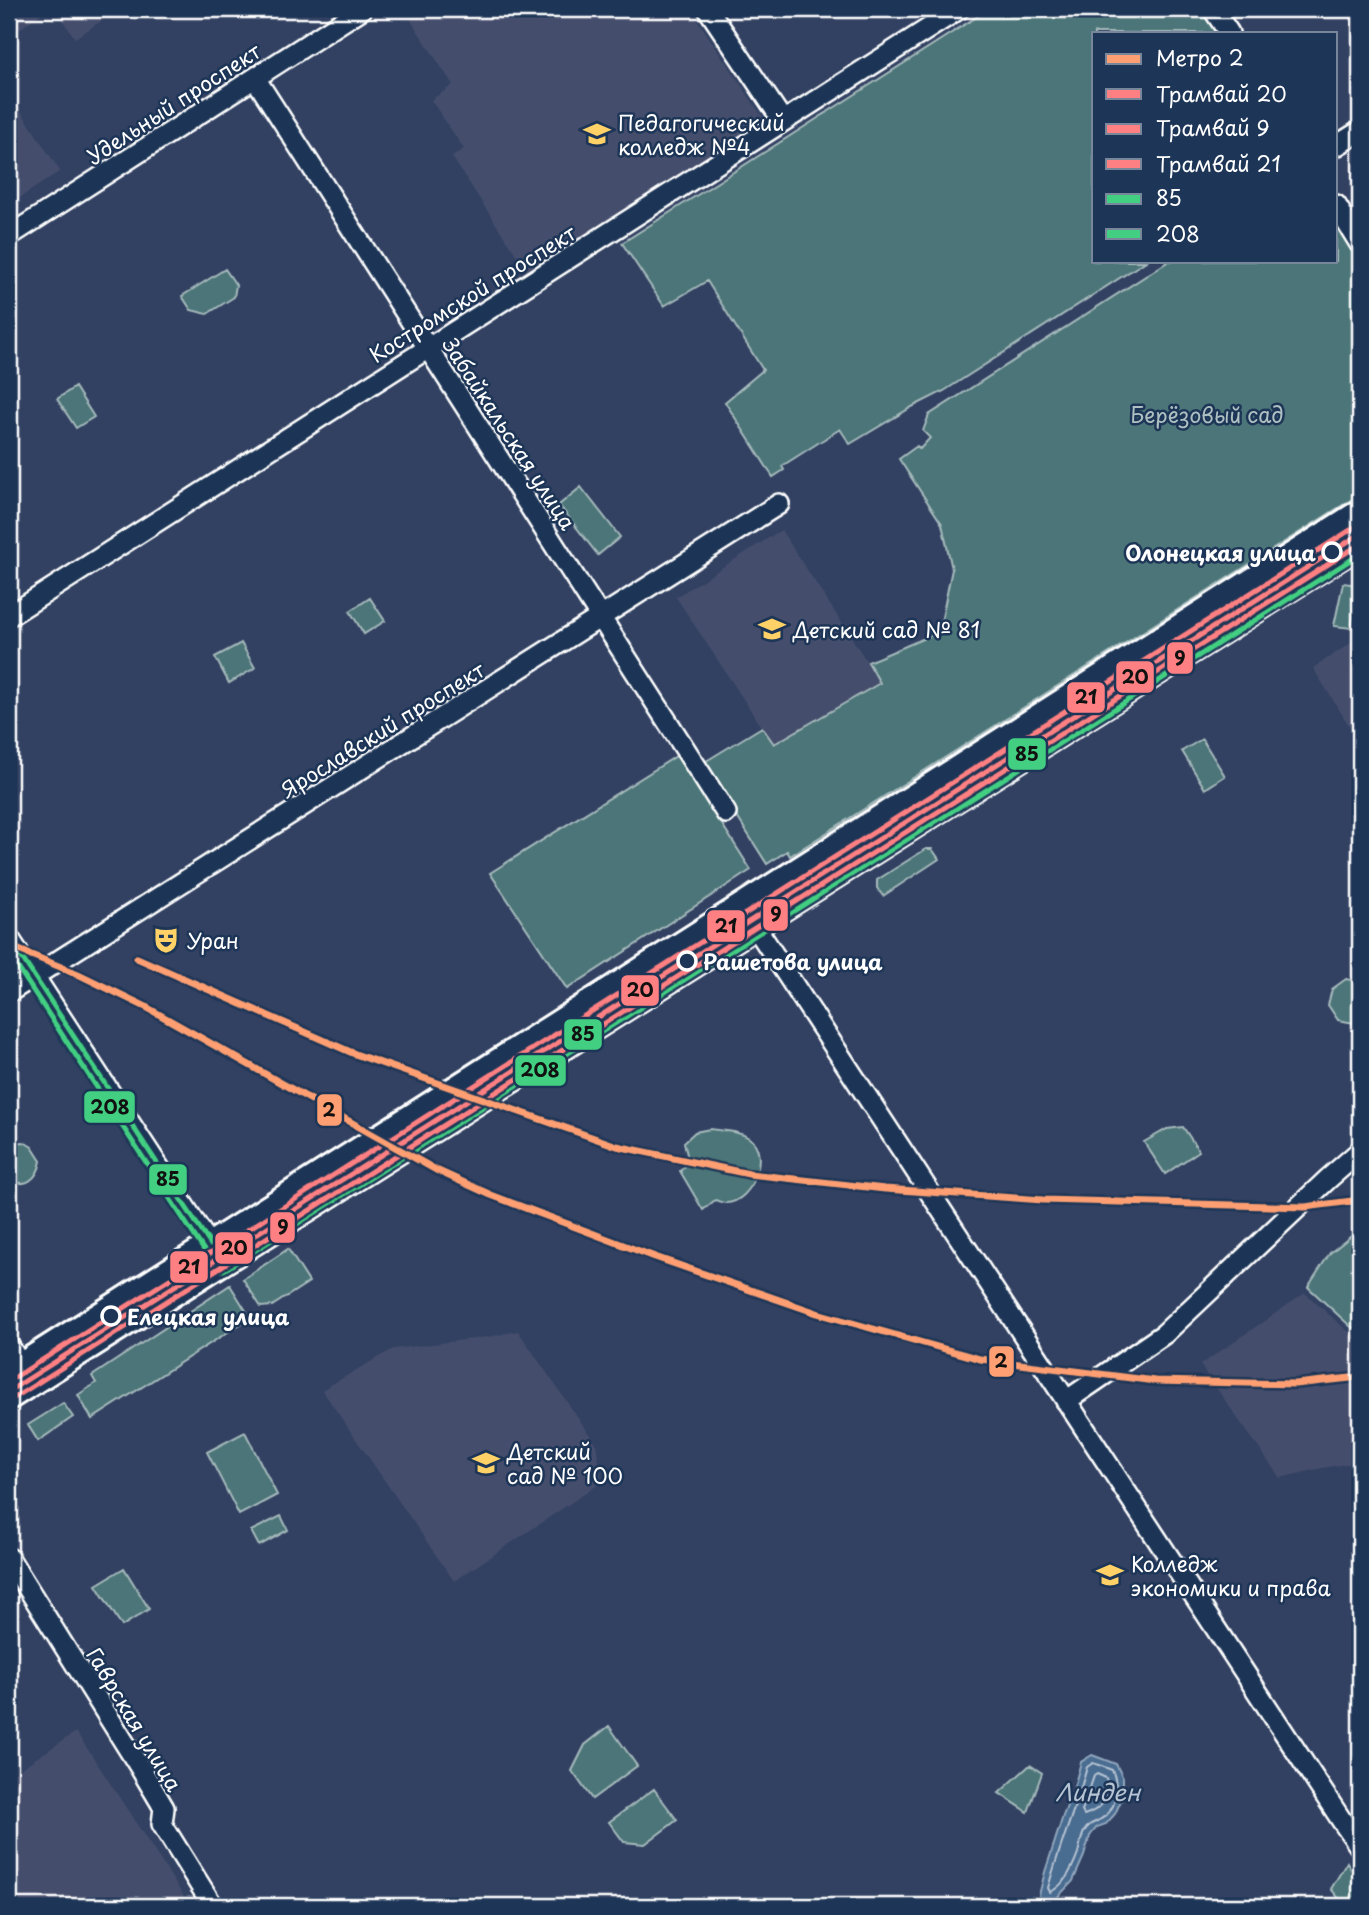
<svg xmlns="http://www.w3.org/2000/svg" width="1369" height="1915" viewBox="0 0 1369 1915" font-family="'Playpen Sans',sans-serif">
<style>
.built{fill:#454e6c}
.green{fill:#4c7478;stroke:#a6babc;stroke-width:2}
.water{fill:#4a6c91;stroke:#92a7bd;stroke-width:2}
.lines{fill:none;stroke-linecap:round;stroke-linejoin:round}
.shore{stroke:#b7c4d3;stroke-width:2}
.minor-casing{stroke:#fff;stroke-width:24}
.major-casing{stroke:#fff;stroke-width:30}
.minor{stroke:#1d3557;stroke-width:19}
.major{stroke:#1d3557;stroke-width:24}
.bus-1-casing{stroke:#1d3557;stroke-width:10}
.bus-2-casing{stroke:#1d3557;stroke-width:10}
.bus-1{stroke:#42cf82;stroke-width:5}
.bus-2{stroke:#42cf82;stroke-width:5}
.tram-1-casing{stroke:#1d3557;stroke-width:10}
.tram-2-casing{stroke:#1d3557;stroke-width:10}
.tram-3-casing{stroke:#1d3557;stroke-width:10}
.tram-1{stroke:#ff8082;stroke-width:5}
.tram-2{stroke:#ff8082;stroke-width:5}
.tram-3{stroke:#ff8082;stroke-width:5}
.metro-1-casing{stroke:#1d3557;stroke-width:12}
.metro-1{stroke:#fd9f72;stroke-width:7}
.stop-dot{fill:#1d3557;stroke:#fff;stroke-width:3.5}
.labels{text-anchor:middle;dominant-baseline:central;stroke-width:5;stroke-linejoin:round;paint-order:stroke}
.street-label{font-size:21px;fill:#fff;stroke:#1d3557}
.poi-label{font-size:21px;fill:#fff;stroke:#1d3557;text-anchor:start}
.park-label{font-size:21px;fill:#aec0c2;stroke:#1d3557}
.stop-label{font-size:21px;font-weight:bold;fill:#fff;stroke:#1d3557;text-anchor:start}
.water-label{font-size:23px;font-style:italic;fill:#b7c4d3;stroke:#1d3557}
.line-badge{stroke:#1d3557;stroke-width:2.5}
.pale-badge-label{font-size:19px;text-anchor:middle;font-weight:bold;fill:#111}
</style>
<rect width="100%" height="100%" fill="#324162"/>
<filter id="ink" filterUnits="userSpaceOnUse"><feTurbulence type="fractalNoise" baseFrequency=".0143" numOctaves="2"/><feDisplacementMap in="SourceGraphic" scale="14" xChannelSelector="R" yChannelSelector="G"/><feConvolveMatrix kernelMatrix="1 2 1 2 8 2 1 2 1" color-interpolation-filters="sRGB"/></filter>
<g filter="url(#ink)">
<path class="built" d="M9 9H47L9 37Z
M61 9H120L75 38 57 12Z
M426 9H690L764 119 527 271 452 157 464 149 431 100 453 85 410 19Z
M9 93 60 171 9 205Z
M781 530 881 683 773 744 676 597Z
M1360 637V743L1313 668Z
M1305 1293 1345 1329 1360 1338V1462L1322 1468 1280 1478 1200 1365Z
M518 1331 596 1444 602 1482 454 1581 322 1390 393 1349 488 1337Z
M76 1732 91 1754 190 1906H9V1776Z"/>
<path class="green" d="M989 9H1208L1223 33H1094V261H1146L944 391 912 407 850 444 840 429 782 466 784 470 773 477 725 402 763 370 707 281 664 306 622 243Z
M1336 213 1360 253V494L790 856 787 851 767 864 703 763 762 727 774 744 880 683 868 662 939 632 952 569 942 524 899 459 917 446 920 449 930 438 923 431 929 415 1169 261H1336Z
M225 269 236 285 234 297 207 314 191 310 182 296Z
M75 387 94 417 76 428 57 399Z
M581 487 620 537 598 555 559 505Z
M1343 583 1359 585 1351 628 1334 626Z
M370 598 385 621 364 634 350 611Z
M241 643 255 668 229 683 215 657Z
M1202 739 1225 776 1205 789 1182 751Z
M678 755 751 870 567 989 490 873Z
M926 849H932L939 859 883 896 877 888V880Z
M1346 979 1360 982V1019L1354 1023 1338 1020 1328 1005 1332 989Z
M1183 1127 1199 1151 1165 1174 1144 1142 1167 1129Z
M710 1129C723 1131 737 1130 749 1138 771 1152 753 1203 726 1203 722 1203 719 1201 715 1200L703 1210 680 1171 689 1163 684 1142 695 1132Z
M24 1142 32 1147 41 1161C38 1178 24 1192 9 1176V1146L14 1143Z
M1360 1229V1332L1350 1326 1308 1287 1330 1253Z
M288 1249 309 1282 272 1306 261 1307 243 1279Z
M230 1285 248 1314 242 1323 92 1419 78 1395 96 1383 92 1376Z
M63 1403 73 1417 38 1441 28 1425Z
M245 1432 277 1495 239 1515 207 1452Z
M281 1516 288 1530 259 1546 251 1531Z
M124 1568 149 1609 122 1626 96 1585Z
M609 1726 637 1766 592 1799 572 1771 585 1745Z
M1030 1765 1042 1773 1028 1812 999 1793Z
M654 1789 677 1820 645 1844 624 1842 609 1822Z
M1347 1862 1360 1885V1906H1345L1331 1889Z"/>
<path class="water" d="M1092 1755 1116 1764 1123 1778V1796L1115 1814 1106 1824 1097 1827 1090 1836 1084 1856 1073 1881 1052 1903 1041 1900 1039 1895 1045 1872 1063 1816 1073 1791 1081 1762Z"/>
<g class="lines">
<path class="shore" d="M1093 1763 1112 1770C1119 1785 1118 1810 1101 1819 1094 1823 1088 1824 1084 1832 1081 1838 1080 1846 1078 1853 1073 1867 1064 1886 1050 1892L1048 1888C1059 1847 1076 1808 1087 1767Z
M1097 1774 1106 1778C1112 1798 1102 1809 1084 1815L1082 1811 1094 1776Z"/>
<defs>
<path id="minor" d="M708 9 783 121
M1213 9 1229 33
M255 78 726 813
M1336 146 1360 131
M1336 205 1360 244
M9 236 362 9
M9 616 959 9
M755 926 1342 1821 1360 1847
M9 938 217 1256
M9 992 779 504
M9 1346 21 1365
M1066 1401 1164 1334 1328 1179 1360 1151
M9 1558 139 1766 164 1808 162 1824 213 1906"/>
<path id="major" d="M9 1373 1360 512
M9 1397 1360 544"/>
</defs>
<use href="#minor" class="minor-casing"/>
<use href="#major" class="major-casing"/>
<use href="#minor" class="minor"/>
<use href="#major" class="major"/>
<defs>
<path id="bus-1" d="M9 938 222 1262 1360 544"/>
<path id="bus-2" d="M9 954 215 1267 219 1270H224L1360 554"/>
</defs>
<use href="#bus-1" class="bus-1-casing"/>
<use href="#bus-2" class="bus-2-casing"/>
<use href="#bus-1" class="bus-1"/>
<use href="#bus-2" class="bus-2"/>
<defs>
<path id="tram-1" d="M9 1391 1360 534"/>
<path id="tram-2" d="M14 1398 1360 544"/>
<path id="tram-3" d="M9 1381 1355 527"/>
</defs>
<use href="#tram-1" class="tram-1-casing"/>
<use href="#tram-2" class="tram-2-casing"/>
<use href="#tram-3" class="tram-3-casing"/>
<use href="#tram-1" class="tram-1"/>
<use href="#tram-2" class="tram-2"/>
<use href="#tram-3" class="tram-3"/>
<defs>
<path id="metro-1" d="M9 946 78 974 146 1007 436 1170 491 1195 655 1257 817 1313 980 1359 1155 1381 1295 1384 1360 1377
M137 958 355 1054 617 1146 749 1174 885 1189 1043 1200 1305 1207 1360 1200"/>
</defs>
<use href="#metro-1" class="metro-1-casing"/>
<use href="#metro-1" class="metro-1"/>
</g>
</g>
<defs>
<symbol id="university-bare" viewBox="-9 -9 18 18"><path d="M0-5L7-2L0 1L-7-2ZM-4 1L0 2.5L4 1V4Q0 6-4 4Z" fill="#ffd166" stroke="#1d3557" stroke-width="2.5" paint-order="stroke"/></symbol>
<symbol id="school-bare" viewBox="-9 -9 18 18"><path d="M0-5L7-2L0 1L-7-2ZM-4 1L0 2.5L4 1V4Q0 6-4 4Z" fill="#ffd166" stroke="#1d3557" stroke-width="2.5" paint-order="stroke"/></symbol>
<symbol id="theatre-bare" viewBox="-9 -9 18 18"><path d="M-5-5.5Q0-4 5-5.5V0Q5 5 0 6Q-5 5-5 0ZM-3.3-2.5H-1v1.5H-3.3ZM1-2.5H3.3v1.5H1ZM-2.8 1Q0 5.5 2.8 1Z" fill="#ffd166" stroke="#1d3557" stroke-width="2.5" paint-order="stroke"/></symbol>
</defs>
<g fill-rule="evenodd">
<use href="#university-bare" x="578" y="115" width="38" height="38"/>
<use href="#school-bare" x="753" y="610" width="38" height="38"/>
<use href="#theatre-bare" x="147" y="921" width="38" height="38"/>
<use href="#school-bare" x="467" y="1444" width="38" height="38"/>
<use href="#university-bare" x="1091" y="1556" width="38" height="38"/>
</g>
<g class="stop-dot">
<circle cx="1332" cy="552" r="9"/>
<circle cx="687" cy="961" r="9"/>
<circle cx="111" cy="1316" r="9"/>
</g>
<g class="labels">
<g class="street-label">
<text transform="translate(173 103) rotate(-33)">Удельный проспект</text>
<text transform="translate(472 293) rotate(-32)">Костромской проспект</text>
<text transform="translate(510 433) rotate(57)">Забайкальская улица</text>
<text transform="translate(382 729) rotate(-32)">Ярославский проспект</text>
<text transform="translate(135 1719) rotate(59)">Гаврская улица</text>
</g>
<g class="poi-label">
<text x="618" y="122">Педагогический<tspan x="618" dy="24">колледж №4</tspan></text>
<text x="793" y="629">Детский сад № 81</text>
<text x="187" y="940">Уран</text>
<text x="507" y="1451">Детский<tspan x="507" dy="24">сад № 100</tspan></text>
<text x="1131" y="1563">Колледж<tspan x="1131" dy="24">экономики и права</tspan></text>
</g>
<g class="park-label">
<text x="1207" y="414">Берёзовый сад</text>
</g>
<g class="stop-label">
<text x="1316" y="552" text-anchor="end">Олонецкая улица</text>
<text x="703" y="961">Рашетова улица</text>
<text x="127" y="1316">Елецкая улица</text>
</g>
<g class="water-label">
<text x="1098" y="1791">Линден</text>
</g>
</g>
<g class="line-badge">
<rect x="1166" y="641" width="28" height="34" rx="7" fill="#ff8082"/>
<rect x="1115" y="660" width="40" height="34" rx="7" fill="#ff8082"/>
<rect x="1066" y="681" width="40" height="33" rx="7" fill="#ff8082"/>
<rect x="1007" y="737" width="40" height="34" rx="7" fill="#42cf82"/>
<rect x="762" y="898" width="27" height="34" rx="7" fill="#ff8082"/>
<rect x="706" y="909" width="40" height="34" rx="7" fill="#ff8082"/>
<rect x="620" y="974" width="40" height="33" rx="7" fill="#ff8082"/>
<rect x="563" y="1018" width="40" height="33" rx="7" fill="#42cf82"/>
<rect x="514" y="1054" width="53" height="33" rx="7" fill="#42cf82"/>
<rect x="83" y="1090" width="53" height="34" rx="7" fill="#42cf82"/>
<rect x="316" y="1093" width="27" height="34" rx="7" fill="#fd9f72"/>
<rect x="148" y="1163" width="40" height="33" rx="7" fill="#42cf82"/>
<rect x="269" y="1211" width="27" height="33" rx="7" fill="#ff8082"/>
<rect x="214" y="1231" width="40" height="34" rx="7" fill="#ff8082"/>
<rect x="169" y="1250" width="40" height="34" rx="7" fill="#ff8082"/>
<rect x="988" y="1345" width="27" height="33" rx="7" fill="#fd9f72"/>
</g>
<g class="pale-badge-label">
<text x="1180" y="665">9</text>
<text x="1135" y="684">20</text>
<text x="1086" y="704">21</text>
<text x="1027" y="761">85</text>
<text x="776" y="921">9</text>
<text x="726" y="933">21</text>
<text x="640" y="997">20</text>
<text x="583" y="1041">85</text>
<text x="540" y="1077">208</text>
<text x="110" y="1114">208</text>
<text x="329" y="1117">2</text>
<text x="168" y="1186">85</text>
<text x="283" y="1234">9</text>
<text x="234" y="1255">20</text>
<text x="189" y="1274">21</text>
<text x="1001" y="1368">2</text>
</g>
<rect width="1369" height="1915" fill="none" stroke="#1d3557" stroke-width="35"/>
<rect x="18" y="18" width="1334" height="1880" fill="none" stroke="#fff" stroke-width="2.5" filter="url(#ink)"/>
<rect x="1092" y="32" width="245" height="231" fill="#1d3557" stroke="#77869a" stroke-width="2"/>
<rect x="1106" y="54" width="35" height="10" fill="#fd9f72" stroke="#77869a" stroke-width="2"/>
<text x="1156" y="66" font-size="21" fill="#ffffff">Метро 2</text>
<rect x="1106" y="89" width="35" height="10" fill="#ff8082" stroke="#77869a" stroke-width="2"/>
<text x="1156" y="102" font-size="21" fill="#ffffff">Трамвай 20</text>
<rect x="1106" y="124" width="35" height="10" fill="#ff8082" stroke="#77869a" stroke-width="2"/>
<text x="1156" y="136" font-size="21" fill="#ffffff">Трамвай 9</text>
<rect x="1106" y="159" width="35" height="10" fill="#ff8082" stroke="#77869a" stroke-width="2"/>
<text x="1156" y="172" font-size="21" fill="#ffffff">Трамвай 21</text>
<rect x="1106" y="194" width="35" height="10" fill="#42cf82" stroke="#77869a" stroke-width="2"/>
<text x="1156" y="206" font-size="21" fill="#ffffff">85</text>
<rect x="1106" y="229" width="35" height="10" fill="#42cf82" stroke="#77869a" stroke-width="2"/>
<text x="1156" y="242" font-size="21" fill="#ffffff">208</text>
</svg>
